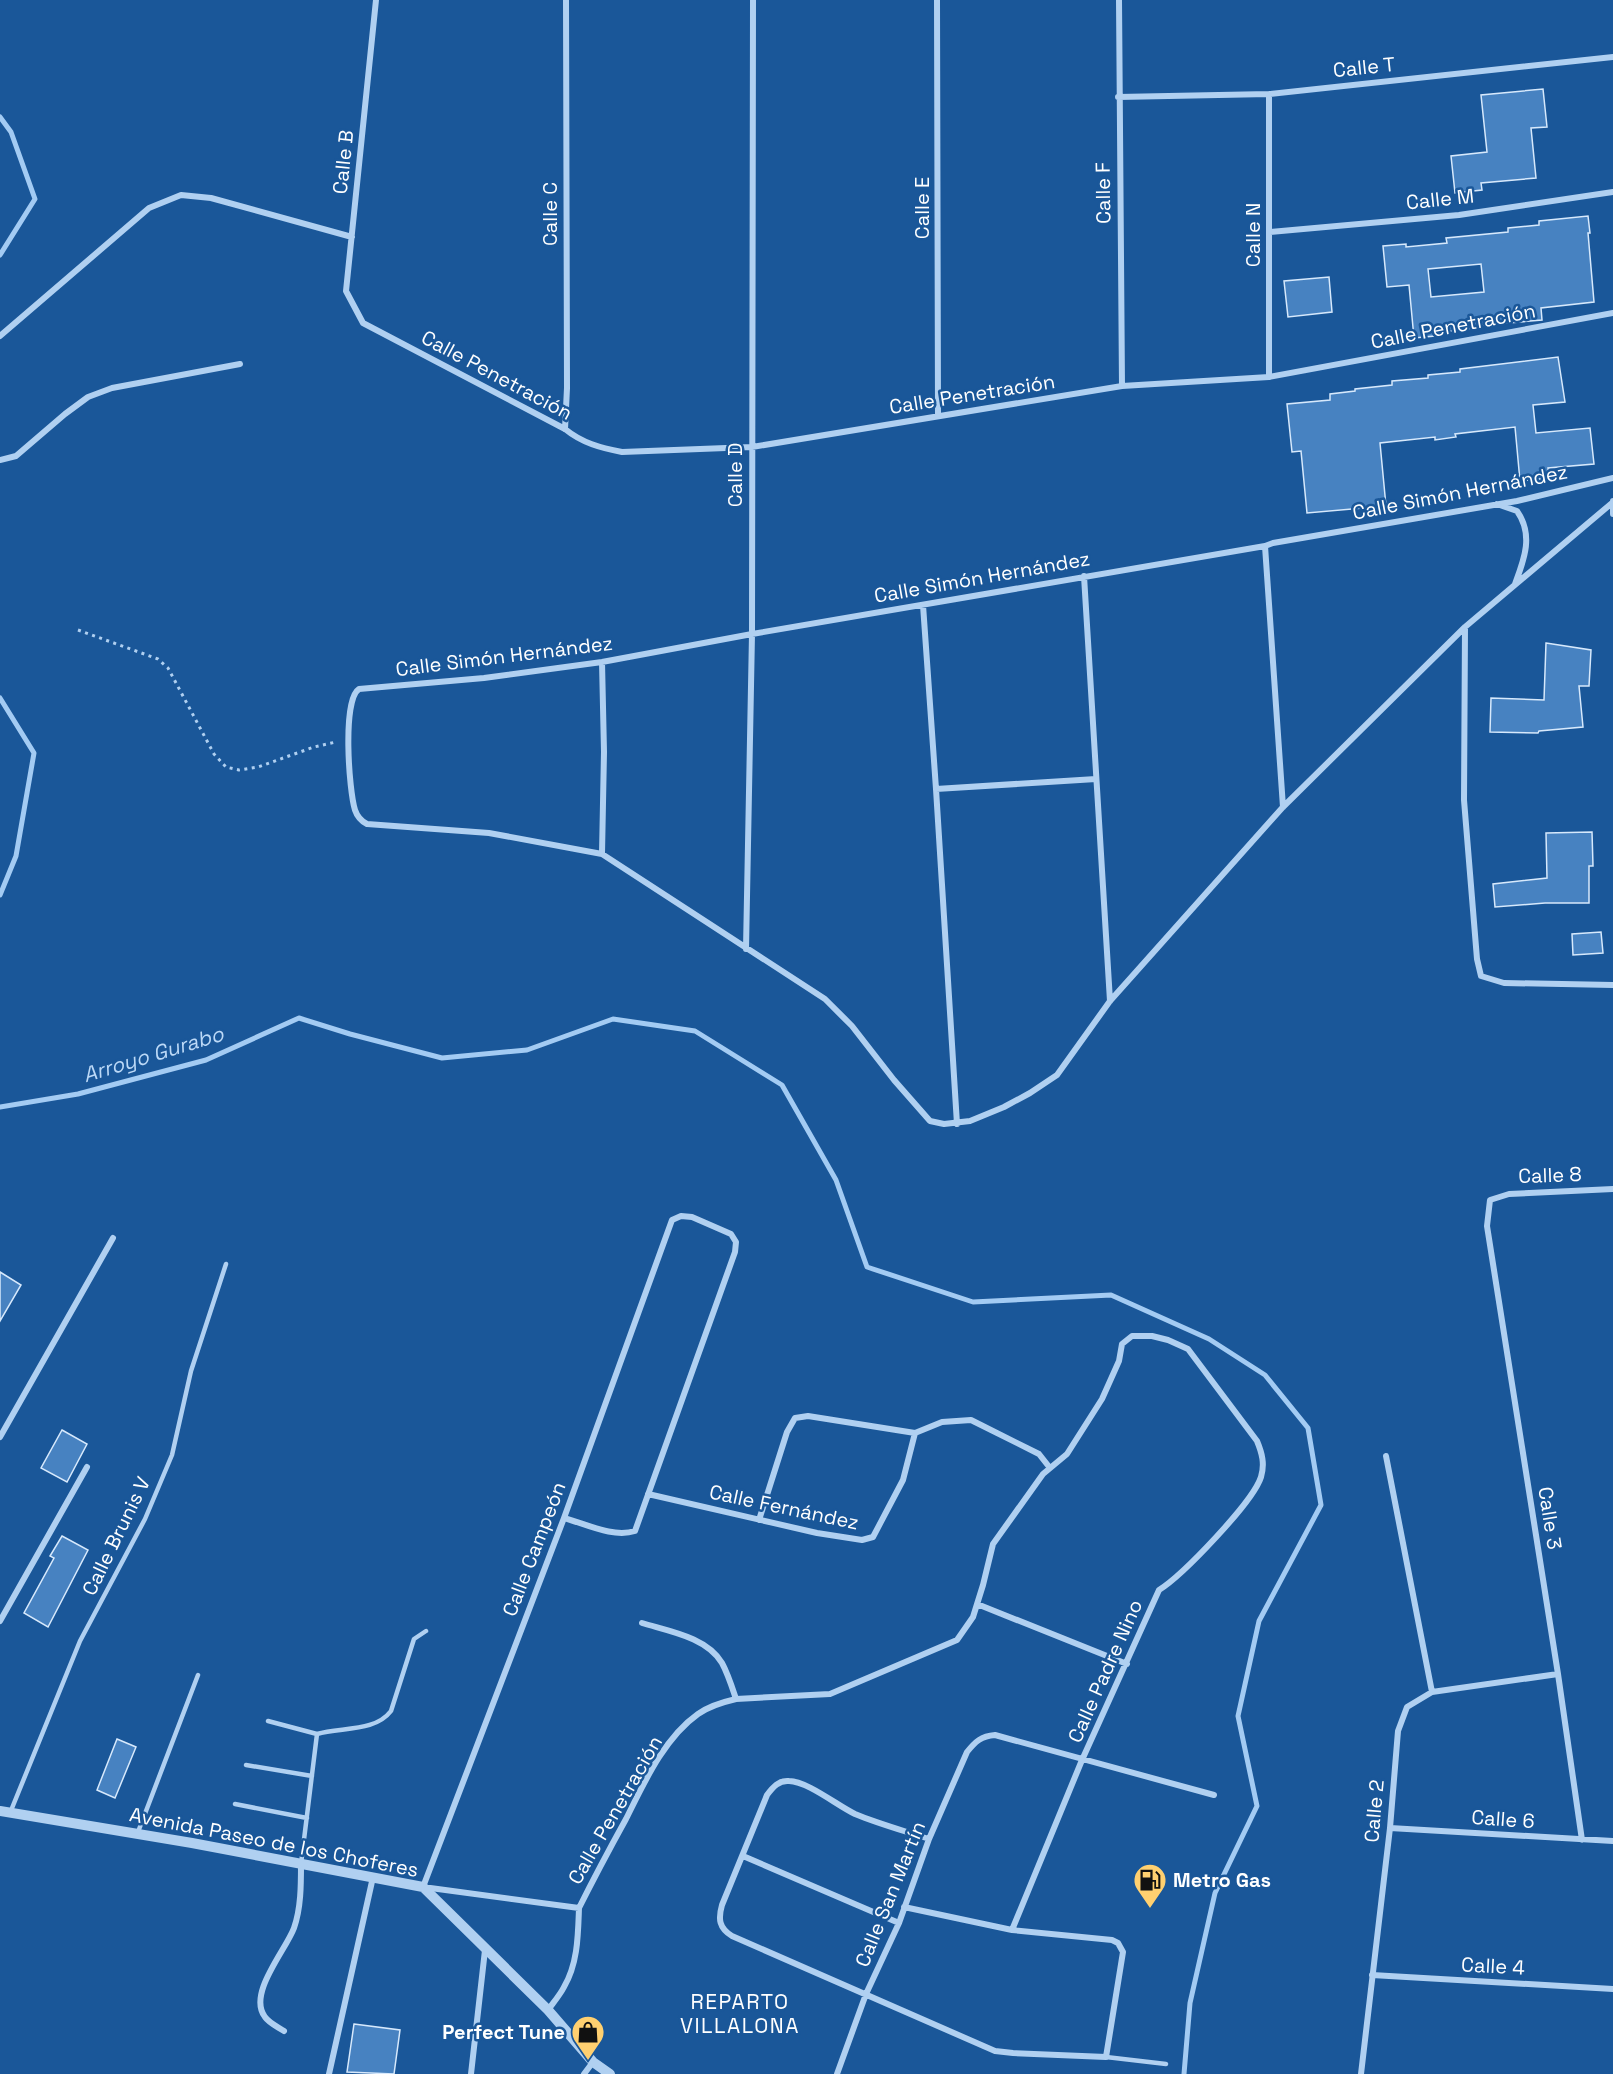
<svg xmlns="http://www.w3.org/2000/svg" width="1613" height="2074" viewBox="0 0 1613 2074" font-family="'Space Grotesk',sans-serif">
<style>
.lines{fill:none;stroke-linecap:round;stroke-linejoin:round}
.stream{stroke:#a3cbf3;stroke-width:5}
.building{fill:#4782c1;stroke:#d7e9fc;stroke-width:1.5;fill-rule:evenodd}
.path{stroke:#b0d0f1;stroke-width:3;stroke-dasharray:3 4.5;stroke-linecap:butt}
.service{stroke:#b0d0f1;stroke-width:4.5}
.minor{stroke:#b0d0f1;stroke-width:6}
.tertiary{stroke:#b0d0f1;stroke-width:10}
.labels{text-anchor:middle;dominant-baseline:central;stroke-width:5;stroke-linejoin:round;paint-order:stroke}
.street-label{font-size:20px;fill:#fff;stroke:#1a5799}
.poi-label{font-size:20px;font-weight:bold;fill:#fff;stroke:#1a5799;text-anchor:start}
.water-label{font-size:21px;font-style:italic;fill:#bcd9f7;stroke:#1a5799}
.neighbourhood-label{font-size:21px;letter-spacing:1.5px;fill:#fff;stroke:#1a5799}
</style>
<rect width="100%" height="100%" fill="#1a5799"/>
<g class="lines">
<path class="stream" d="M0 117 11 132 35 199 0 255
M0 698 34 753 16 856 0 895
M0 1107 78 1094 206 1060 299 1018 350 1034 442 1058 527 1050 613 1019 695 1031 782 1085 836 1180 867 1267 973 1302 1111 1295 1209 1339 1265 1375 1308 1428 1321 1505 1259 1621 1238 1716 1257 1806 1215 1893 1190 2003 1184 2074"/>
</g>
<path class="building" d="M1543 89 1547 127 1531 128 1536 178 1481 183 1482 190 1455 193 1451 156 1487 152 1481 95Z
M1588 216 1590 233H1588L1594 302 1541 308 1542 320 1473 326V328L1435 333V336L1414 338 1409 285 1387 287 1383 246 1406 244V247L1447 243 1446 238 1508 232V228L1539 225V221ZM1481 264 1484 292 1431 297 1428 269Z
M1329 277 1332 312 1288 317 1284 281Z
M1558 357 1565 402 1533 405 1536 433 1590 428 1594 464 1548 468 1549 478 1520 481 1515 427 1455 434 1456 437 1435 440V437L1380 443 1386 506 1307 513 1301 451 1292 452 1287 404 1330 400V394L1355 391V389L1392 385V381L1428 378V375L1460 372V369Z
M1546 643 1591 650 1589 686H1579L1583 727 1539 731 1538 733 1490 732 1491 698 1544 700Z
M1592 832 1593 866H1589V903H1545L1495 907 1493 884 1547 878 1546 833Z
M1601 932 1603 953 1573 955 1572 934Z
M0 1272 21 1285 0 1321Z
M62 1430 87 1444 67 1482 41 1468Z
M62 1536 88 1550 48 1627 24 1613 54 1558 50 1556Z
M117 1739 136 1747 115 1798 97 1790Z
M354 2024 400 2030 394 2074 347 2072Z"/>
<g class="lines">
<path class="path" d="M78 630 158 659 168 668 214 754 226 767 239 770 258 767 314 747 336 742"/>
<path class="service" d="M268 1721 317 1734
M246 1765 312 1776
M235 1804 307 1818
M10 1813 80 1641 145 1519 172 1455 191 1371 226 1264
M138 1832 198 1675
M301 1864 317 1734C342 1727 375 1732 391 1711L414 1639 426 1631
M1106 2057 1166 2064"/>
<path class="minor" d="M376 0 346 291 363 323 565 429C582 443 601 448 622 452L752 447 1122 386 1269 377 1613 313
M937 0 938 415
M1119 0 1122 386
M1269 94V377
M1118 97 1269 94 1613 57
M1270 232 1459 215 1613 192
M0 336 149 208 181 195 211 198 352 237
M565 429 567 388 566 0
M0 460 16 456 65 414 88 397 112 388 240 364
M1613 501V514
M1612 503 1465 627 1283 807 1110 1001 1057 1075 1030 1093 1004 1107 970 1121 944 1124 930 1121 894 1080 852 1026 825 999 602 854 489 833 367 824C361 821 357 816 355 810 349 791 342 700 359 689L484 678 602 662 752 634 1265 546 1273 543 1517 501 1613 478
M1497 504 1517 511C1534 535 1524 560 1515 584
M1265 546 1283 807
M1084 576 1110 1001
M923 605 936 789 957 1124
M1465 627 1464 800 1477 959 1481 976 1504 983 1613 985
M936 789 1096 779
M602 854 604 752 602 662
M746 949 752 634 753 0
M0 1437 113 1238
M1386 1456 1432 1692
M648 1494 817 1533 862 1540 873 1537 903 1480 915 1433
M564 1518C586 1524 613 1538 635 1531L735 1252 736 1242 731 1234 692 1217 681 1216 672 1220 564 1518 423 1887 579 1908C594 1878 610 1848 626 1819 644 1783 664 1738 698 1714 709 1706 723 1702 736 1699L830 1694 957 1640 973 1617 983 1585 993 1544 1043 1474 1067 1454 1102 1399 1119 1361 1122 1344 1132 1336H1152L1168 1340 1188 1349 1257 1441C1262 1453 1265 1464 1261 1477 1253 1502 1183 1575 1159 1590L1082 1760 1012 1930
M759 1520 787 1432 795 1418 808 1416 915 1433 942 1422 971 1420 1039 1454 1050 1468
M977 1604 1127 1664
M0 1621 87 1467
M642 1623C668 1631 707 1637 722 1663 728 1674 732 1687 736 1699
M1390 1828 1613 1841
M1582 1840 1558 1674 1487 1226 1490 1200 1509 1194 1613 1189
M743 1856 899 1923
M904 1907 1012 1930 1112 1940 1118 1943 1123 1952 1106 2057 1013 2053 995 2051 732 1936C719 1928 718 1919 722 1905L767 1795C773 1787 779 1780 789 1781 807 1781 838 1806 855 1814 879 1824 905 1831 929 1839
M1372 1975 1613 1989
M548 2010C553 2003 560 1995 564 1987 578 1963 578 1935 579 1908
M284 2031C278 2027 269 2023 265 2017 247 1994 286 1950 294 1928 301 1908 301 1885 301 1864
M329 2074 373 1877
M471 2074 485 1950
M584 2074 593 2062
M837 2074 866 1994 899 1923 929 1839 967 1752C975 1742 981 1736 995 1735L1214 1795
M1361 2074 1390 1828 1398 1731 1407 1707 1432 1692 1558 1674"/>
<path class="tertiary" d="M0 1811 192 1843 423 1887 548 2010 593 2062 610 2074"/>
</g>
<defs>
<symbol id="fuel-pin" viewBox="-11 -11 22 30"><path d="M0 17L-7.5 6A9.5 9.5 0 1 1 7.5 6Z" fill="#ffd070" stroke="#1a5799"/><path d="M-5.5-6h7V0h2V4h1.3V-2.5L3-4.5l.8-.8L6-3V5H2.5V1h-1V6h-7ZM-4.2-4.7v3.2H.2V-4.7Z" fill="#111"/></symbol>
<symbol id="shop-pin" viewBox="-11 -11 22 30"><path d="M0 17L-7.5 6A9.5 9.5 0 1 1 7.5 6Z" fill="#ffd070" stroke="#1a5799"/><path d="M-5-2.5h2.3a2.7 3.5 0 0 1 5.4 0H5L5.5 6h-11ZM-1.5-2.5h3a1.5 2.3 0 0 0-3 0Z" fill="#111"/></symbol>
</defs>
<g fill-rule="evenodd">
<use href="#fuel-pin" x="1131" y="1861" width="38" height="52"/>
<use href="#shop-pin" x="569" y="2013" width="38" height="52"/>
</g>
<g class="labels">
<g class="street-label">
<text transform="translate(1364 67) rotate(-6)">Calle T</text>
<text transform="translate(343 162) rotate(-84)">Calle B</text>
<text transform="translate(1103 193) rotate(-91)">Calle F</text>
<text transform="translate(1440 199) rotate(-6)">Calle M</text>
<text transform="translate(922 208) rotate(-90)">Calle E</text>
<text transform="translate(550 214) rotate(-90)">Calle C</text>
<text transform="translate(1253 235) rotate(-90)">Calle N</text>
<text transform="translate(1453 326) rotate(-11)">Calle Penetración</text>
<text transform="translate(497 375) rotate(28)">Calle Penetración</text>
<text transform="translate(972 394) rotate(-9)">Calle Penetración</text>
<text transform="translate(735 475) rotate(-90)">Calle D</text>
<text transform="translate(1460 492) rotate(-11)">Calle Simón Hernández</text>
<text transform="translate(982 577) rotate(-10)">Calle Simón Hernández</text>
<text transform="translate(504 656) rotate(-7)">Calle Simón Hernández</text>
<text transform="translate(1550 1175) rotate(-2)">Calle 8</text>
<text transform="translate(784 1507) rotate(12)">Calle Fernández</text>
<text transform="translate(1550 1518) rotate(81)">Calle 3</text>
<text transform="translate(116 1536) rotate(-64)">Calle Brunis V</text>
<text transform="translate(534 1549) rotate(-69)">Calle Campeón</text>
<text transform="translate(1105 1671) rotate(-66)">Calle Padre Nino</text>
<text transform="translate(615 1810) rotate(-60)">Calle Penetración</text>
<text transform="translate(1374 1811) rotate(-85)">Calle 2</text>
<text transform="translate(1503 1819) rotate(4)">Calle 6</text>
<text transform="translate(274 1842) rotate(11)">Avenida Paseo de los Choferes</text>
<text transform="translate(890 1894) rotate(-68)">Calle San Martín</text>
<text transform="translate(1493 1966) rotate(3)">Calle 4</text>
</g>
<g class="poi-label">
<text x="1173" y="1880">Metro Gas</text>
<text x="565" y="2032" text-anchor="end">Perfect Tune</text>
</g>
<g class="water-label">
<text transform="translate(153 1054) rotate(-17)">Arroyo Gurabo</text>
</g>
<g class="neighbourhood-label">
<text x="740" y="2001">REPARTO<tspan x="740" dy="24">VILLALONA</tspan></text>
</g>
</g>
</svg>
